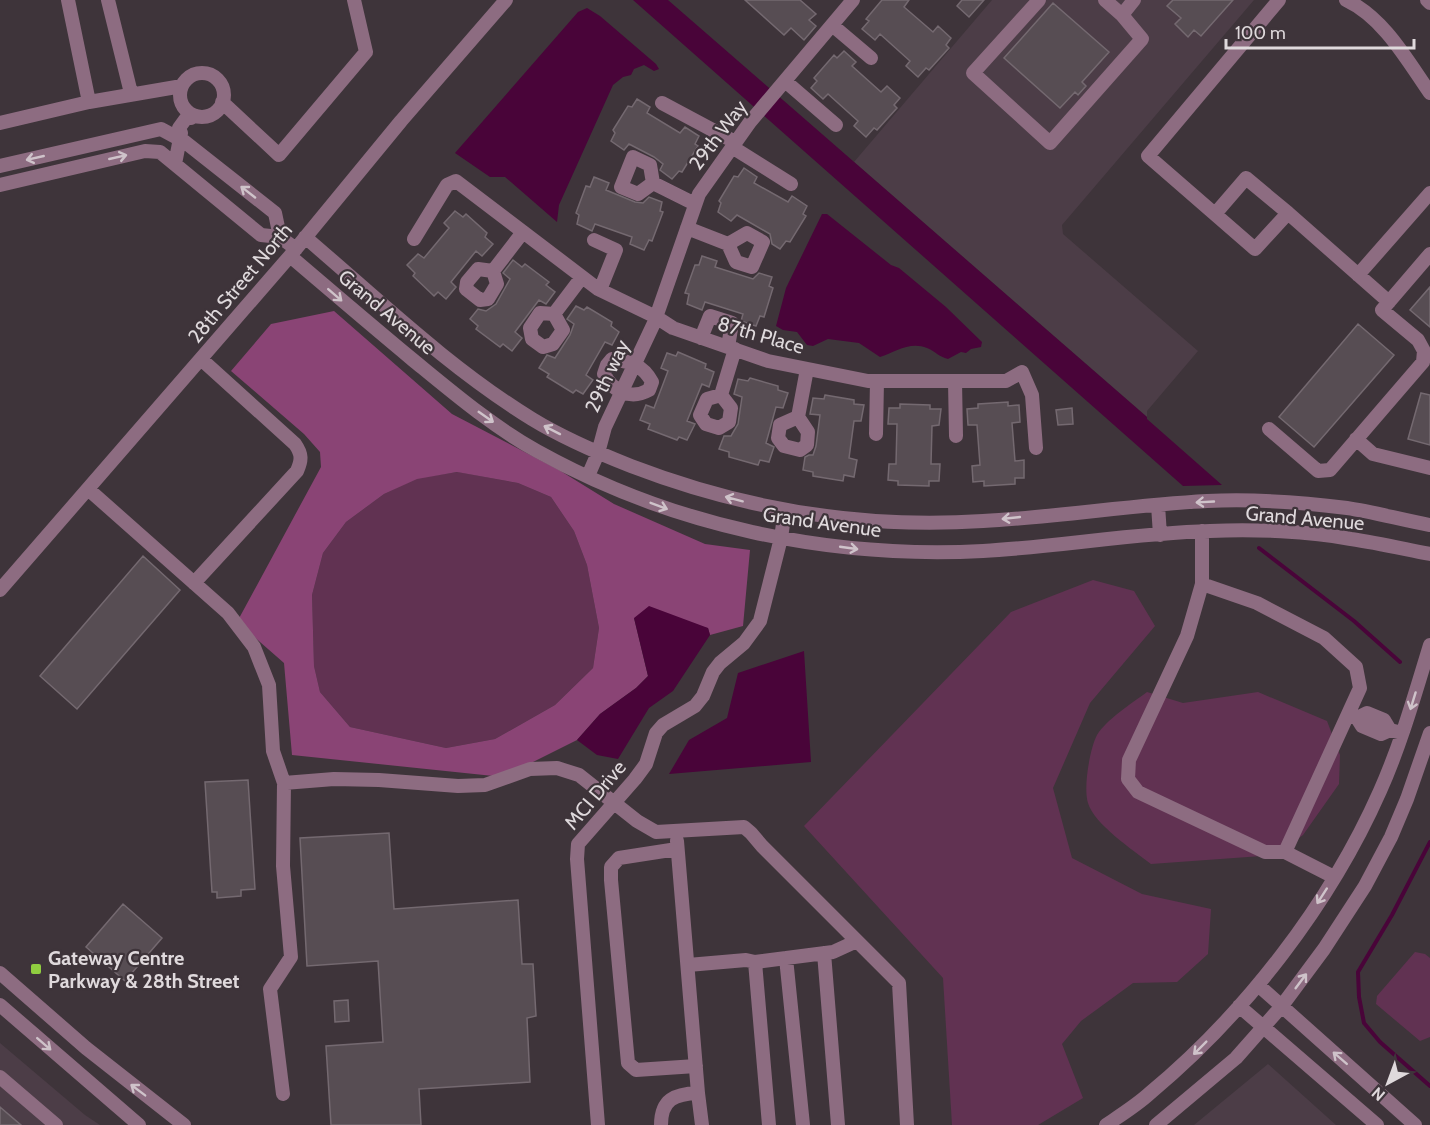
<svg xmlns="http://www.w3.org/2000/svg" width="1430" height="1125" viewBox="0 0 1430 1125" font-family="Cabin,sans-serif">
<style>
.built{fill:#4c3d47}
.green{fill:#613252}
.forest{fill:#8a4475;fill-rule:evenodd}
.water{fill:#490439}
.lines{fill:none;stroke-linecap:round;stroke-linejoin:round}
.stream{stroke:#490439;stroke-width:4}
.building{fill:#574d53;stroke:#746970;stroke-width:1.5}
.minor{stroke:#8d6c81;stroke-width:14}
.oneway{stroke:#cfc3ca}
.poi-dot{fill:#90cd40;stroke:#3e343a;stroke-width:2}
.labels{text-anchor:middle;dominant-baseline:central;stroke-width:4.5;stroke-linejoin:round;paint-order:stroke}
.street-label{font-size:20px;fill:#dfd9dc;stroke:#3e343a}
.poi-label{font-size:20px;font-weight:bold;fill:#dfd9dc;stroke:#3e343a;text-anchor:start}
</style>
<rect width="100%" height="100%" fill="#3e343a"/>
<path class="built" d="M992 0H1254L1062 225 1063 234 1198 351 1147 411V417L854 162Z
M0 1043 85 1115 100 1125H0Z
M1268 1064 1336 1125H1194Z"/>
<path class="green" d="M458 472 518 483 551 497 574 531 587 565 599 628 593 668 555 705 495 739 446 748 350 727 320 692 314 666 312 595 323 553 346 522 384 494 417 478Z
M1093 580 1134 591 1155 626 1090 703 1053 788 1072 858 1142 894 1211 909 1208 954 1177 982 1133 983 1081 1021 1062 1044 1083 1098 1038 1125H952L943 978 804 826 1011 612Z
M1147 692 1183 703 1258 692 1327 721 1340 755 1339 784 1303 835 1276 855 1151 864C1133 850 1094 824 1088 803 1083 788 1090 748 1097 735 1106 720 1132 703 1147 692Z
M1415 952 1425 954 1430 958V1037L1420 1041 1376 1004 1377 996Z"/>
<path class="forest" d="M334 311 452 414 559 470 614 504 705 544 750 550 743 626 710 635 708 628 634 618 648 676 636 688 600 714 577 740 503 777 292 755 284 663 237 622 321 467 320 452 304 434 231 371 271 324ZM457 472 518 483 551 497 574 531 587 565 599 628 593 668 555 705 495 739 446 748 350 727 320 692 314 666 312 595 323 553 346 522 384 494 417 479Z"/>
<path class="water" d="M633 0H668L1147 417V419L1222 485 1183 486Z
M587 8 600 16 656 64 659 69 654 71 644 65 634 69 631 75 623 77 613 85 559 205 557 222 505 177H490L455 153 578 12Z
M822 214H827L891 265 899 268 946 307 982 342 981 347 971 349 966 353 961 352 948 359C939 357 935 351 927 348 910 341 895 352 880 357L859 343 828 339 813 346 807 345 797 332 783 330 776 326 786 288Z
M649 606 708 628 710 635 673 691 649 708 618 759 597 755 577 740 600 714 636 688 648 676 634 618Z
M804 651 811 762 669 774 689 740 727 718 738 673Z"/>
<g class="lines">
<path class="stream" d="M1259 548 1354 621 1400 662
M1430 842 1392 915 1358 972 1359 997 1364 1023 1380 1042 1430 1086"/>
</g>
<path class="building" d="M745 0H800L816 14 809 20 816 26 804 40 791 28 784 35Z
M882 0H909L904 7 933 32 938 26 951 38 946 45 949 48 929 70 926 68 918 77 906 66 910 61 880 34 875 40 862 29 869 21 866 19Z
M962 0H984L969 17 957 6Z
M1173 0H1233L1201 36 1194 30 1188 37 1175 24 1181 18 1167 6Z
M1053 3 1109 52 1082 82 1086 86 1078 95 1075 92 1060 108 1004 58Z
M844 51 856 62 852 66 881 92 887 86 900 98 894 105 897 108 877 130 874 128 866 137 854 126 858 121 828 94 823 99 811 88 817 81 814 78 834 55 837 58Z
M637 99 650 107 647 113 680 133 685 127 699 136 695 144 698 146 682 172 679 171 672 179 660 170 663 164 654 157 629 144 624 150 611 141 615 133 613 130 628 106 632 107Z
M744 168 757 177 754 183 788 202 792 196 807 206 803 214 806 216 790 242 786 241 780 249 772 244 770 234 737 215 731 221 718 212 721 203 719 201 734 176 738 177Z
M594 177 609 183 606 190 635 202 643 203 649 197 662 202 660 211 663 212 652 241 649 240 644 250 630 244 632 237 595 224 592 231 577 224 579 215 576 213 586 186 590 187Z
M455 211 463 217 466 214 487 233 485 237 493 244 482 256 476 251 451 282 456 287 446 299 438 292 434 296 413 276 415 273 407 265 418 254 424 258 449 228 444 223Z
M702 256 717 261 715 267 753 279 759 273 772 277 769 286 773 288 764 317 760 316 756 326 741 321 743 314 705 302 702 310 687 304 689 294 685 293 695 265H699Z
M513 260 522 267 525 264 549 282 546 285 555 292 546 304 539 300 515 332 522 338 512 351 503 344 500 347 476 329 478 326 470 319 478 309 486 311 496 304 510 279 503 273Z
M1430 287V327L1410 310Z
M576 306 584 310 587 307 612 322 611 326 619 332 612 345 605 342 586 375 593 380 583 394 576 390 573 393 547 377 549 374 539 368 547 355 555 358 570 335 574 324 567 319Z
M1358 324 1394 355 1314 447 1279 417Z
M678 352 706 364 705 368 714 372 709 387 702 384 687 421 695 424 687 440 679 437 677 440 648 429 650 424 640 420 646 405 654 408 668 371 661 368 667 353 676 356Z
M750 378 778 386V390L788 393 783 408 776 407 766 443 774 447 769 462 760 460 758 465 729 457V452L719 449 724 436H731L738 424 742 397 734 394 738 379 748 381Z
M1421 393 1430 395V445L1408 439Z
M825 395 854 400V404L864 405 861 421H854L849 458 857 460 854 477 844 475 843 481 813 476V472L803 470 805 457 809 455H813L816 446 820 415 810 414 813 398 824 399Z
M1008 402V406L1019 405 1020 422 1012 423 1015 461 1024 460V478H1015V484L984 486V481L973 482 972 466 980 465 977 425H968L967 409 978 408V404Z
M900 404 930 405V409H941L939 425 932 426 931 464H940L939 481H929V486L898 485V481L888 480 889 464H896L897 424H888L889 408H900Z
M1072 408 1073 424 1058 425 1056 410Z
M143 556 180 590 77 709 40 676Z
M248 780 255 889 241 890V896L217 898V892H212L205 782Z
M389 833 394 909 518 900 522 964H533L536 1016 527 1018 530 1082 419 1089 421 1125H331L326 1046 383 1042 378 961 307 966 300 838Z
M123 904 162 938 125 981 86 947Z
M348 1000 349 1021 335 1022 334 1001Z
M0 1107 21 1125H0Z"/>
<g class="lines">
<path class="minor" d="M68 0 89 102
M108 0 131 93
M1039 0 973 73 1050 143 1142 39 1122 15
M1105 0 1122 15 1134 0
M1279 0 1148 156 1255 249 1288 213 1389 302
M1346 0C1384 18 1407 60 1430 93
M1427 0 1430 3
M832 25 871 58
M180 95a22 22 0 1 1 44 0a22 22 0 1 1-44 0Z
M785 81 836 125
M222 102 279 155 366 52 354 0
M662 103 735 142
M0 123 89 102 182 86
M732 147 791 184
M633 157 650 165 653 183 638 194 621 187Z
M175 164 181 133 179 128 187 117 191 118
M0 166 161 129 185 142 275 213 280 237
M653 183 695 204
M0 185 145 151 160 152 261 235 280 237 296 249
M1215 214 1246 178 1288 213
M687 228 728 244 736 262 752 267 763 242 747 233 728 244
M305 237C379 300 449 368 532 419 563 438 598 453 631 466 743 509 863 529 983 521 1058 517 1132 505 1207 501 1253 499 1301 502 1347 508 1374 512 1402 520 1430 525
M414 239 447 185 456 181 598 289 656 317 673 328 768 361 868 381H1006L1022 372 1032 395 1036 448
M594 240 616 250 600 290
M290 256C331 291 372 326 413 360 452 392 492 426 537 451 672 526 828 559 983 551 1058 547 1134 533 1210 531 1253 529 1309 531 1351 539 1378 543 1404 549 1430 554
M493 271 478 269 467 282 466 289 480 300 488 299 497 284 493 271 523 232
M1358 275 1430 193
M554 314 540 313 530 328 532 339 543 347 553 344 563 330 554 314 582 277
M701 338 710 316 732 323 728 347
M612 359C631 362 643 365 652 382L649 390C631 400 613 392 604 374L607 365Z
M955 381 956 436
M721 395 731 408 729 422 719 428 706 424 700 415 707 399Z
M721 395 735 349
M798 417 780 425 778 438 784 446 800 450 807 445 808 432 798 417 807 369
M1269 429 1318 471 1330 470 1423 362 1424 351 1418 340 1382 310 1430 254
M876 434 877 381
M1356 439 1373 454 1430 468
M588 476 598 453 605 427 654 323 699 194 750 122 853 0
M88 489 228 613 254 647 269 685 273 751 284 783 334 779 379 780 458 786 485 785 530 769 557 768 579 775 637 821 656 832 744 827 751 833 762 846 899 983 907 1125
M1158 505 1160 535
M194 583 297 471C302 460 302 454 295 444L201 359
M1202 584 1257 603 1324 638 1356 667 1360 688 1285 852H1265L1138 792 1128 779 1129 760 1187 636 1202 584V531
M0 590 290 256 401 121 506 0
M1351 716 1357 718 1362 726 1381 734 1390 730
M1357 718 1367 713 1384 720 1390 730 1402 733
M677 841 698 1093
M677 849 619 858 611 867V880L628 1063 636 1070 696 1066
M1285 852 1334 877
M824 953 838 1125
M786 958 803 1125
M755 962 769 1125
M688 965 746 960 755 962 833 952 857 941
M0 973 86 1048 184 1125
M1258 985 1415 1125
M0 1005 139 1125
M1239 1006 1377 1125
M0 1077 56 1125
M283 1094 270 989 291 957 283 866 284 783
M598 1125 577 859 578 844 635 779 646 764 656 733 663 725 695 706 703 696 713 672 720 663 744 643 760 621 781 538 785 510
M661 1125C661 1099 675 1094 698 1093L702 1125
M1106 1125C1121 1115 1137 1105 1150 1093 1245 1014 1330 904 1380 791 1401 744 1415 694 1430 645
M1156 1125 1236 1058 1281 1007 1324 949 1365 886 1391 837 1407 799 1430 733"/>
</g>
<defs><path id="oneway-shaft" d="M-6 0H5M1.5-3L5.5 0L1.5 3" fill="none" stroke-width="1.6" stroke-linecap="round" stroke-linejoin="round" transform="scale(1.5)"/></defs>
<g class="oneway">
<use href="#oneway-shaft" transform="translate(118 157) rotate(-13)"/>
<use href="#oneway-shaft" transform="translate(35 158) rotate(167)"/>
<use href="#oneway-shaft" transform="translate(248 192) rotate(-142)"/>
<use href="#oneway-shaft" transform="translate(335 295) rotate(41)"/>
<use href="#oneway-shaft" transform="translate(486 417) rotate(35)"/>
<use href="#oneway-shaft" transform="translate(552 430) rotate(-153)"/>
<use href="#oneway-shaft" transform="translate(734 499) rotate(-165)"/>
<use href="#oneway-shaft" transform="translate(1205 502) rotate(177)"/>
<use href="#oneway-shaft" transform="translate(659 506) rotate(21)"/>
<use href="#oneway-shaft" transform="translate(1011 518) rotate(174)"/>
<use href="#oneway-shaft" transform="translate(849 548) rotate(8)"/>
<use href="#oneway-shaft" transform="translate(1413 701) rotate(107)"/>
<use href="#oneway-shaft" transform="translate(1322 896) rotate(123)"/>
<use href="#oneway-shaft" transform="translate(1301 981) rotate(-53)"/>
<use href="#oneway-shaft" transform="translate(44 1044) rotate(41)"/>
<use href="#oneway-shaft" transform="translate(1200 1048) rotate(135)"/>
<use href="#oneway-shaft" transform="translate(1340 1058) rotate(-139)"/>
<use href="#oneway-shaft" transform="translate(138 1090) rotate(-143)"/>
</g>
<rect class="poi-dot" x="30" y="963" width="12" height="12" rx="3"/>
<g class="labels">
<g class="street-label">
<text transform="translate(718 135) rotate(-53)">29th Way</text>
<text transform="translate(240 283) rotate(-50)">28th Street North</text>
<text transform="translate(387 312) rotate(40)">Grand Avenue</text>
<text transform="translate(761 335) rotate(16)">87th Place</text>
<text transform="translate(607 376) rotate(-65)">29th way</text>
<text transform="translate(1305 518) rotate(5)">Grand Avenue</text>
<text transform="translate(822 522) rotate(8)">Grand Avenue</text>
<text transform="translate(595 795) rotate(-50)">MCI Drive</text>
</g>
<g class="poi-label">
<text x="48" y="958">Gateway Centre<tspan x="48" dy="23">Parkway &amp; 28th Street</tspan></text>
</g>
</g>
<g transform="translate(1388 1083) rotate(221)" stroke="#3e343a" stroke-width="4.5" paint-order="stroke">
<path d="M0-4.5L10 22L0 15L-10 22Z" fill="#dfd9dc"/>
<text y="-9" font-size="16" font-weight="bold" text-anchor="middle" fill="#dfd9dc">N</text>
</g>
<path d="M1226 39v9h188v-9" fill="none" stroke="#dfd9dc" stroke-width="3"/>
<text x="1235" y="39" font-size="18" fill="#dfd9dc" stroke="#3e343a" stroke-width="4.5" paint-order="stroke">100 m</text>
</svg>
